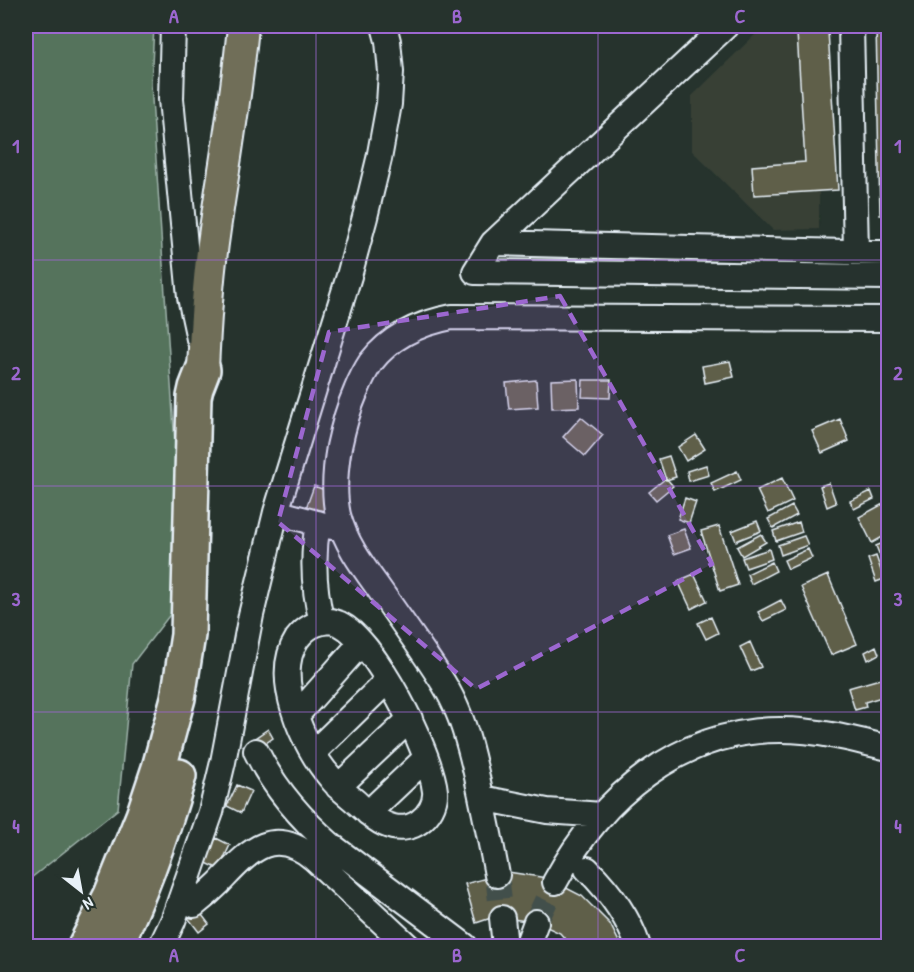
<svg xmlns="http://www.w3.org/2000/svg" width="914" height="972" viewBox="0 0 914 972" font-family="'Patrick Hand',sans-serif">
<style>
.built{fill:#374036}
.green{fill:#54735c;stroke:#9eb2aa;stroke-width:1.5}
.building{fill:#5f5e4a;stroke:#e8f1f8;stroke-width:1.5}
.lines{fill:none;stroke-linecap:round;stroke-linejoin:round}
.minor-tunnel{stroke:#43504b;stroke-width:24;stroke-dasharray:24 12;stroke-linecap:butt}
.minor-casing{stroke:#e8f1f8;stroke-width:28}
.major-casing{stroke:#e8f1f8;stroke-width:34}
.highway-casing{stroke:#e8f1f8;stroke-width:38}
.minor{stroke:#26332d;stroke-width:24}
.major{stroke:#706e59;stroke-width:30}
.highway{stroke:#706e59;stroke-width:33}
.marked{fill:#9c67d0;fill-opacity:0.2;stroke:#9c67d0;stroke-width:4.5;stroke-dasharray:12 8;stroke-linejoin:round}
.grid{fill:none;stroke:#9c67d0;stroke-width:1.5;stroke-opacity:0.55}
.neatline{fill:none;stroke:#9c67d0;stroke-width:2}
.grid-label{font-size:20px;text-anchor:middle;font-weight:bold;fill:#9c67d0}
</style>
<rect width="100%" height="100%" fill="#26332d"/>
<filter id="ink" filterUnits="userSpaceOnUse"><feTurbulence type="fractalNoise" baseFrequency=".0167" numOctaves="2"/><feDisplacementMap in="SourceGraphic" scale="12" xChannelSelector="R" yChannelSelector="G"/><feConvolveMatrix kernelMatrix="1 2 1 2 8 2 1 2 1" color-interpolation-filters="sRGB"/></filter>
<g filter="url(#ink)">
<path class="built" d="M764 26H785L791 35 820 30 819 229 773 230 692 151V96Z"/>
<path class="green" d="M26 26H154L151 84 185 595 132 664 118 809 26 882Z"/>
<path class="building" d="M876 26H888V215H880Z
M828 31 838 190 754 195 752 166 805 162 797 33Z
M730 361 734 377 705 383 702 366Z
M578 379 579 407 552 408 551 380Z
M536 380 538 407 509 409 506 383Z
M583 380H611L610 398 582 397Z
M581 417 603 435 585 456 563 437Z
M840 419 849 441 822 453 812 431Z
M696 435 705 449 686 461 678 447Z
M669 456 676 477 666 480 659 459Z
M706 465 709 475 689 481 687 471Z
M737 471 741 480 715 492 711 483Z
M666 478 673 486 656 500 649 492Z
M782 478 793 501 768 513 757 490Z
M829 483 836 503 827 507 820 486Z
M314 486 330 492 322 514 306 508Z
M871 491 874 499 854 509 850 501Z
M685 498 696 502 689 523 678 519Z
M883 504 888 515V534L872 543 859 517Z
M792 506 797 515 773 528 768 519Z
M757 521 761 531 736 541 732 531Z
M799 522 802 532 776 541 773 531Z
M719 526 738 585 720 591 701 531Z
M684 529 691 548 674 554 667 535Z
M761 534 766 542 742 556 737 547Z
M804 536 808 545 781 555 778 545Z
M888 541V570L886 571 876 546Z
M769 549 772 559 746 568 742 558Z
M808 549 812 558 788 569 784 560Z
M876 556 884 579 876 582 868 559Z
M772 562 776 571 751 584 747 574Z
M694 574 707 601 691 609 678 581Z
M828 575 857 644 831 655 801 587Z
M781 600 786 610 763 621 758 612Z
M711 617 718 633 706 639 698 623Z
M750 642 761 667 751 671 740 647Z
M876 646 879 654 868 660 865 652Z
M887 677 888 683V695L865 702 866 707 855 710 848 688Z
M268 729 273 738 249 755 243 746Z
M237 785 251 791 241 813 227 806Z
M216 838 230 845 219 869 204 862Z
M508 872 547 878 582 896 610 924 621 946H571L560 933 536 922 494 917 476 923 465 884Z
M189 898 209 924 199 932 179 906Z"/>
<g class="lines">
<path class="minor-tunnel" d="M497 875 502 918
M536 922 555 882"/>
<defs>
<path id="minor" d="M173 26 171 99 190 297 199 339
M851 26 856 252
M493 243 726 26
M475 272 493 243 888 253
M475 272 888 277
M276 512 332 527
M318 523C312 557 313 588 322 622
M331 621C334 622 337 623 340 624 375 641 431 752 435 791 436 803 429 815 419 822 412 827 402 829 393 827 379 824 367 812 356 802 347 794 337 787 330 777 303 746 272 677 297 639 306 627 316 622 331 621Z
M296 716 361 643
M256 751C274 788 301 819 332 846L465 946
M313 753 388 680
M338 787 410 719
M482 798 547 811 602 815
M368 813 426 758
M587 869C610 892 628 916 638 946
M497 875C491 842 484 810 477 777 472 755 467 733 458 712 448 687 433 667 419 646 405 626 391 606 377 586 361 564 345 542 338 515 333 492 335 470 339 447 343 428 348 409 356 391 360 381 365 371 371 362 391 336 420 323 452 317L888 319
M555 882C601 797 679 730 780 730 817 730 853 739 888 748
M194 905C203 898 211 891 219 883 248 853 271 824 313 858L408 946
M502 918 505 946
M161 946 173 921 211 812 223 762 251 615 276 512 349 276 365 217 379 159 389 104 391 72 388 41 384 26
M527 946 536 922"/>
<path id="major" d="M203 370C205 323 208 276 215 229 225 161 237 94 243 26"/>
<path id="highway" d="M85 946 111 895 143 816 159 768 178 698 188 635 194 397 196 388 203 370
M115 946C142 892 162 835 179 776"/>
</defs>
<use href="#minor" class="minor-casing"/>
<use href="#major" class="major-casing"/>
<use href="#highway" class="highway-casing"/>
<use href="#minor" class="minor"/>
<use href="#major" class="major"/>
<use href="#highway" class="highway"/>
</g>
</g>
<path class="marked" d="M560 296 712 564 476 689 278 522 329 332Z"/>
<path class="grid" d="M316 26V946M598 26V946M26 260H888M26 486H888M26 712H888"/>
<rect width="914" height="972" fill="none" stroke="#26332d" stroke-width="66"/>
<g transform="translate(81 891) rotate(149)" stroke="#26332d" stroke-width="4.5" paint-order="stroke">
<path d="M0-4.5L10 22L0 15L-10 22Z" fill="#e8f1f8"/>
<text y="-9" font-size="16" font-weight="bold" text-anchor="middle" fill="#e8f1f8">N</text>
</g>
<rect x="33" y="33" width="848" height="906" class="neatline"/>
<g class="grid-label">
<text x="174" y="23">A</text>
<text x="457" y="23">B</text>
<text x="740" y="23">C</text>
<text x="16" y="153">1</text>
<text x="898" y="153">1</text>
<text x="16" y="380">2</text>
<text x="898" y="380">2</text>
<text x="16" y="606">3</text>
<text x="898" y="606">3</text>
<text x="16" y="833">4</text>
<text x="898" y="833">4</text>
<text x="174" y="962">A</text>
<text x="457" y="962">B</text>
<text x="740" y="962">C</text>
</g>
</svg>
